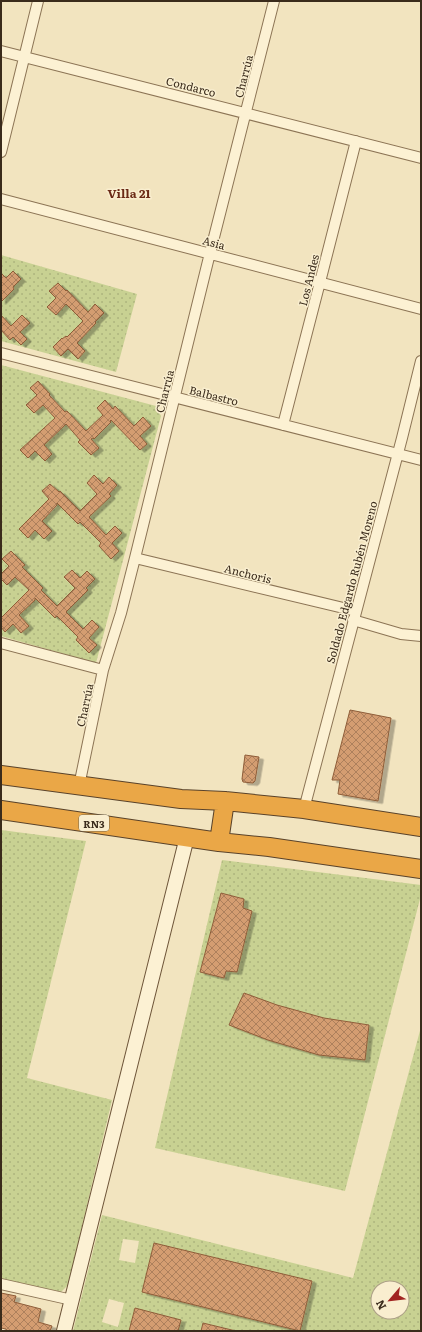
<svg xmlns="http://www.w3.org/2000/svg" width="422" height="1332" viewBox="0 0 422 1332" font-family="Literata,serif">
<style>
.grass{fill:url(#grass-dots);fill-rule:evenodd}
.building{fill:url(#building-cross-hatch);stroke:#8e5d39;filter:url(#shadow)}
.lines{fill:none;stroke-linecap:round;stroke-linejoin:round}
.street-casing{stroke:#8c7455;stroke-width:12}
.secondary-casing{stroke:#6e5539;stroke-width:16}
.highway-casing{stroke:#59422a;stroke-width:20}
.street{stroke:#fcf1d3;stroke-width:10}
.secondary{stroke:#fcf1d3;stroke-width:14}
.highway{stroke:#eaa747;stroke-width:18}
.labels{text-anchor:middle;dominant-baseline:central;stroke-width:3;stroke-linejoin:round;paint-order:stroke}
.shield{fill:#f9eecf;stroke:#736651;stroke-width:1}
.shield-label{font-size:10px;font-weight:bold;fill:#3a2b1b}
.street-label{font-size:11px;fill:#3a2b1b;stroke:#f9eecf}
.neighbourhood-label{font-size:12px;font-weight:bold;fill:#6b2b17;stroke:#f9eecf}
</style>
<defs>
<pattern id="grass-dots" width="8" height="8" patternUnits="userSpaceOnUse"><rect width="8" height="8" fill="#c8d192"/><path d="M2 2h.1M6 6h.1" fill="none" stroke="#adb47d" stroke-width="1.8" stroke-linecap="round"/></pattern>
<pattern id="building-cross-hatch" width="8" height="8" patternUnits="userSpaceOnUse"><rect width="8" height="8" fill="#d49d71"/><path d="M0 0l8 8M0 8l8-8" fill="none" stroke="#ad805c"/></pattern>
<filter id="shadow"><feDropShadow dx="4.5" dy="2.5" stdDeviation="0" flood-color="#0004"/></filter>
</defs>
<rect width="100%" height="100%" fill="#f2e4bf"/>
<path class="grass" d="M1 255 137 294 116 372 1 341V330L10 340 13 337 21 345 27 339 20 332 30 323 22 315 11 326 1 315V302L14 289 13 287 21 279 13 271 6 278 1 273ZM58 283 66 291 67 290 88 312 95 305 104 313 95 322 96 323 77 343 85 351 78 359 68 349 61 355 53 347 62 338V339L66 336 67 337 83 321 66 304 56 315 48 307 56 298 49 291Z
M1 365 156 406 161 416 96 663 1 636V627L5 632 13 624 21 633 29 626 19 615 34 600 35 598 55 618 57 616 78 637 76 640 89 653 96 645 89 638 99 627 92 620 83 629 66 612 88 590 86 588 94 579 80 578 71 570 64 578 75 588 57 606 41 590 43 588 22 567 24 565 11 551 2 559 9 566 1 574ZM38 381 65 412 67 411 86 431 103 415 97 408 105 400 113 409 115 407 134 426 143 418 151 426 140 436 147 444 140 450 111 420 110 421 111 423 94 439 93 438 91 439 99 448 91 455 78 442 80 440 66 424 44 445 52 454 45 461 35 451 21 450 55 418 43 405 34 413 26 405 37 395 30 388ZM94 476 103 484 109 477 117 485 109 494 111 496 89 517 106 535 115 526 122 533 112 543 119 551 112 559 99 546 101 543 80 522 78 524 57 503V506L42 521 52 531 44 539 35 530 28 537 19 529 49 499 42 491 50 484 59 492 60 491 80 511 97 494 87 483Z
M15 577 29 590 1 618V579Z
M1 830 86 841 27 1078 112 1100 68 1285 61 1292 1 1279Z
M222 860 421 885V895L345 1191 155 1148ZM221 893 244 899 243 908 252 911 237 972 226 971 224 978 200 972ZM244 993 277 1005 324 1018 369 1025 365 1060 319 1055 268 1040 229 1025Z
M421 1027V1331H236L203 1323 201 1331H178L135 1308 129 1331H73L102 1215 353 1278ZM123 1239 139 1241 135 1263 119 1260ZM154 1243 312 1281 300 1331 142 1292ZM378 1288H402V1312H378ZM109 1299 124 1303 118 1327 102 1322Z"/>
<path class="building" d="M13 271 21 279 13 287 14 289 1 302V273L6 278Z
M58 283 66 291 67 290 88 312 95 304 104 313 95 322 96 323 77 343 85 351 78 359 68 349 61 356 53 347 62 338V339L66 336 67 337 83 321 66 304 56 315 47 307 56 298 49 291Z
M1 315 11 326 22 315 30 323 20 332 27 339 21 345 13 337 10 340 1 330Z
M38 381 50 394 49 395 65 412 67 411 86 431 103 415 97 408 105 400 113 409 115 406 134 426 143 417 151 426 140 436 147 444 140 450 111 420 110 421 111 422 94 439 93 438 91 439 99 448 91 455 78 442 80 440 66 424 44 445 52 454 45 461 35 451 28 458 20 450 55 418 43 405 34 413 26 405 37 395 30 388Z
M94 475 103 484 109 477 117 485 109 494 111 496 89 517 106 535 115 526 122 533 112 543 119 551 111 559 99 546 101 543 80 522 78 524 57 503V505L42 521 52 531 44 539 35 530 28 538 19 529 49 499 42 491 50 484 59 492 60 491 80 511 97 494 87 483Z
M11 551 25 565 22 567 43 588 41 590 57 606 75 588 64 577 72 570 80 578 87 571 95 579 86 588 88 590 66 612 83 629 92 620 99 627 89 638 97 645 89 653 76 640 78 637 57 616 55 618 35 598V600L19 615 29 626 21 633 13 624 5 632 1 627V618L29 590 15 577 7 585 1 579V574L9 566 2 559Z
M350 710 391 718 378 801 338 794 340 780H332Z
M245 755 259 757 255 781 253 783 243 782 242 779Z
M221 893 244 899 243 908 252 911 237 972 226 971 224 978 200 972Z
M244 993 277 1005 324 1018 369 1025 365 1060 319 1055 268 1040 229 1025Z
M154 1243 312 1281 300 1331 142 1292Z
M1 1293 16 1296 14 1302 41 1309 38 1322 52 1326 50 1331H7L6 1329 1 1328Z
M135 1308 181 1320 178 1331H129Z
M203 1323 236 1331H201Z"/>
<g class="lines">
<defs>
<path id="street" d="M1 51 421 158
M1 152 38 1
M1 199 421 309
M1 353 421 460
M283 425 320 282 356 141
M135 558 356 611
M353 620 401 634 421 636
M1 643 103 670
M79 786 103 670 121 613 135 558 210 253 274 1
M304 809 402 438 421 361
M1 1284 72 1300"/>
<path id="secondary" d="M64 1331 187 837"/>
<path id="highway" d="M1 775 181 799 225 801 304 809 421 827
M1 810 219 842 269 847 421 869
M219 842 225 801"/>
</defs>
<use href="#street" class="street-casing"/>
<use href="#secondary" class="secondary-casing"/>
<use href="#highway" class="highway-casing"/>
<use href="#street" class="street"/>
<use href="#secondary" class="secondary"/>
<use href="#highway" class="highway"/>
</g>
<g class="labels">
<rect class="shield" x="79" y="815" width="30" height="16" rx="3"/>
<g class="shield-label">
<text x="94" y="823">RN3</text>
</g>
<g class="street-label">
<text transform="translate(243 76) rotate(-76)">Charrúa</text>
<text transform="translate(191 86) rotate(14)">Condarco</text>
<text transform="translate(214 242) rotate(15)">Asia</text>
<text transform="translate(308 280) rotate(-76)">Los Andes</text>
<text transform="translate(164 391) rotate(-76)">Charrúa</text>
<text transform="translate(214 395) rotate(14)">Balbastro</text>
<text transform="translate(248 573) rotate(14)">Anchoris</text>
<text transform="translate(351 582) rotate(-75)">Soldado Edgardo Rubén Moreno</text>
<text transform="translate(84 705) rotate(-78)">Charrúa</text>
</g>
<g class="neighbourhood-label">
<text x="129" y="193">Villa 21</text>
</g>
</g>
<rect width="422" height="1332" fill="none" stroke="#3a2b1b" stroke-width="4"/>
<g transform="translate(390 1300) rotate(242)"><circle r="19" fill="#f9eecf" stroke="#ada087"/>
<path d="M0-3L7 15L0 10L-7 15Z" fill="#a12320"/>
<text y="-6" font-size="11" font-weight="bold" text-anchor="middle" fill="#3a2b1b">N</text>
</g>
</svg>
